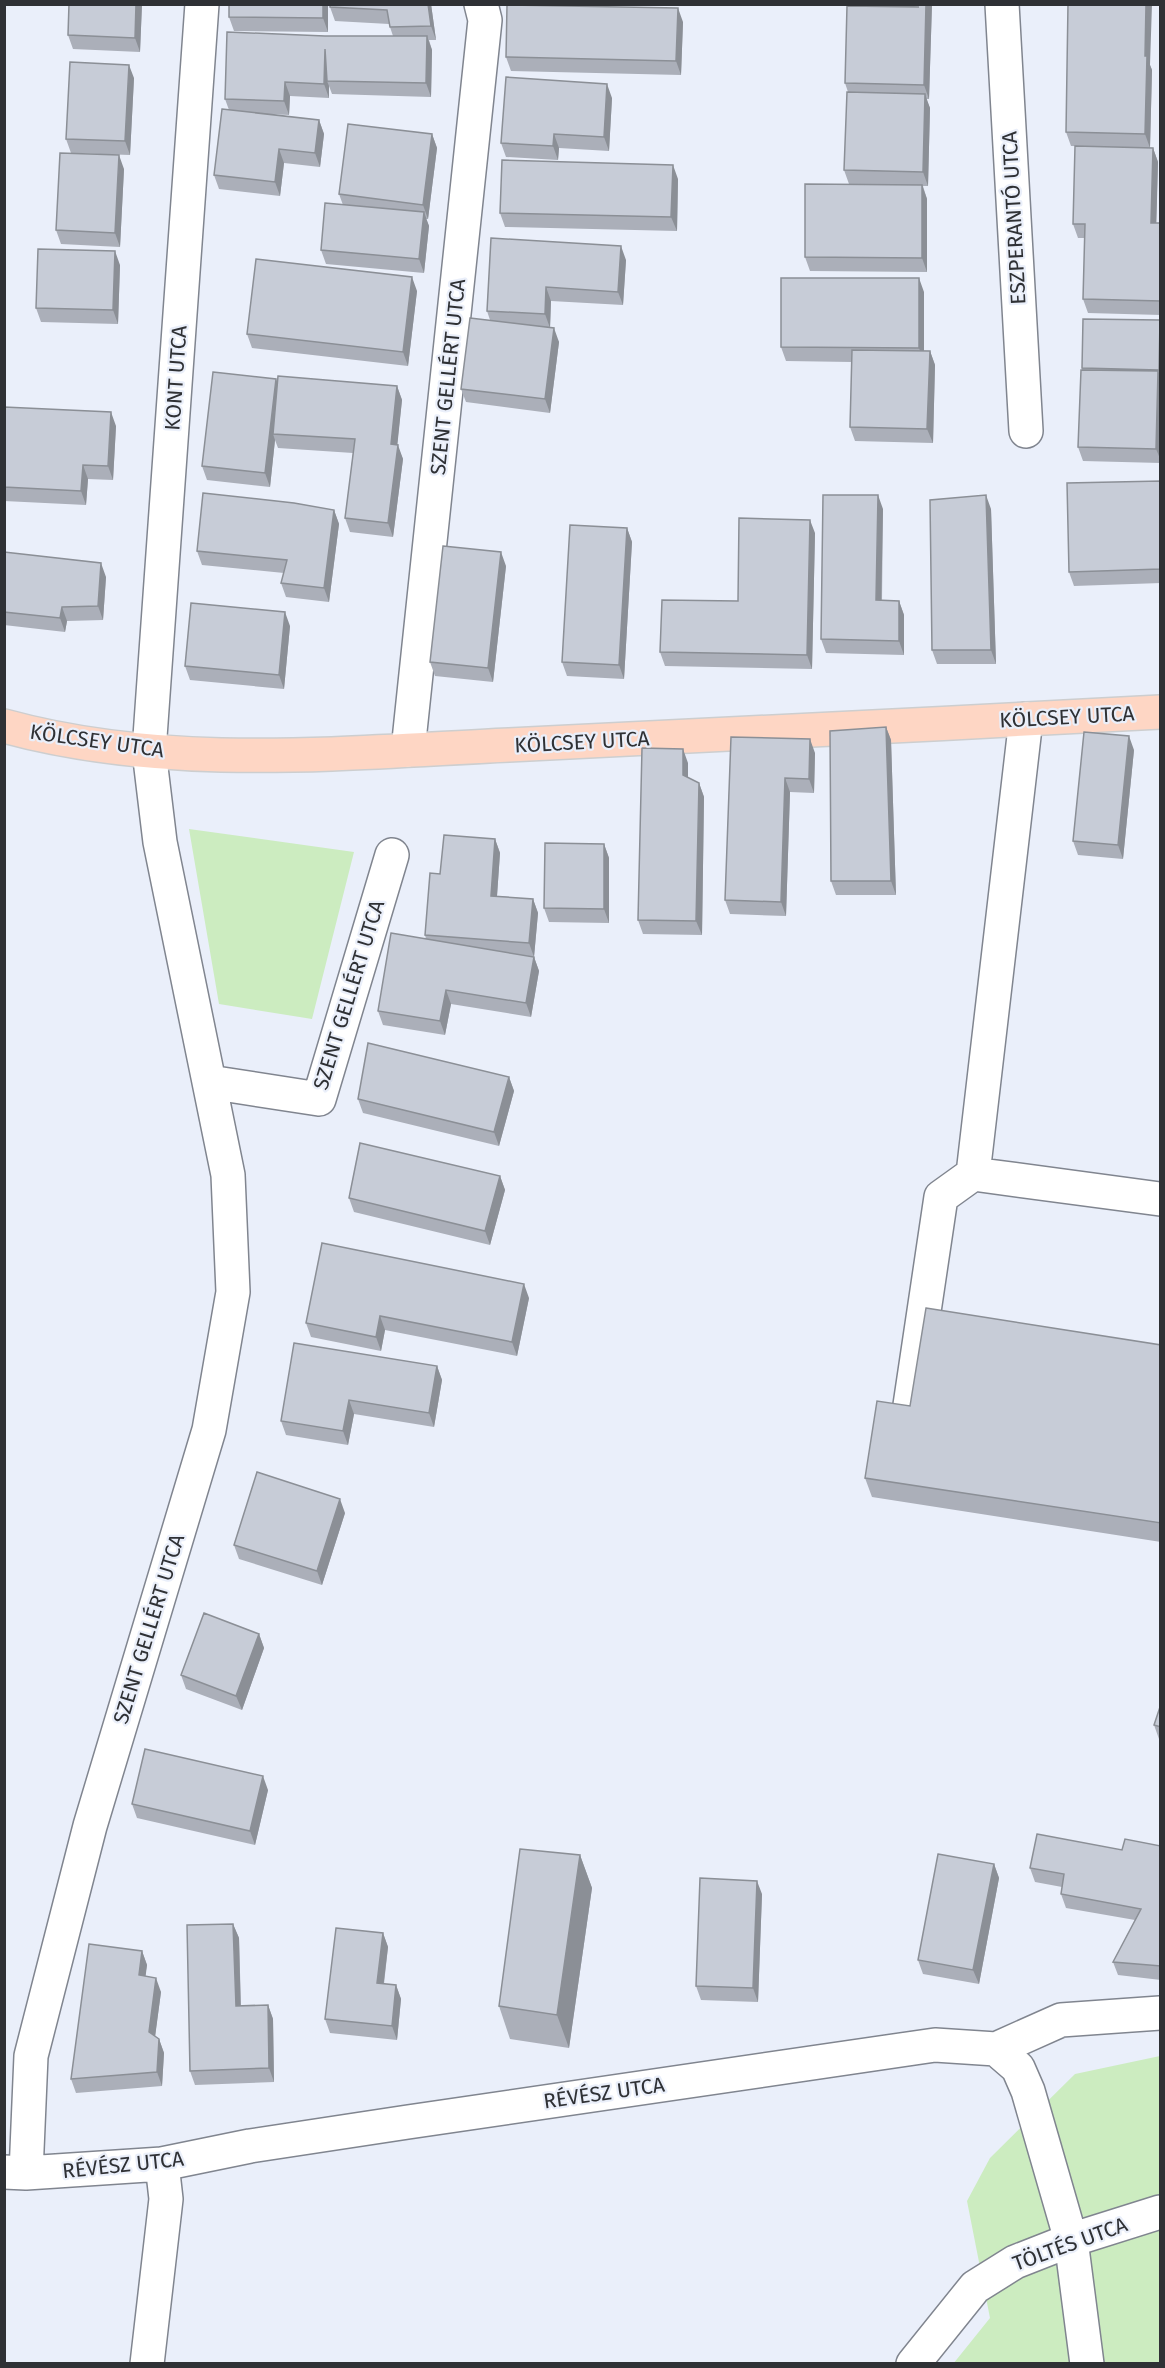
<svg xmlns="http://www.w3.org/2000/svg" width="1165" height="2368" viewBox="0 0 1165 2368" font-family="'Fira Sans',sans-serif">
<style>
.green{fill:#ccecc0}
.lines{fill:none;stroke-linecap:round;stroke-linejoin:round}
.minor-casing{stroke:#80858f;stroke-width:36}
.major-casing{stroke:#cdcecf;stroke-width:36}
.minor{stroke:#fff;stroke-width:33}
.major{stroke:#fed6c4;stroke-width:33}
.wall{fill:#abafb9}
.shaded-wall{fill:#8b8f96}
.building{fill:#c7ccd7;stroke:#8b8f96;stroke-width:1.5}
.labels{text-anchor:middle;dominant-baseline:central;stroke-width:4.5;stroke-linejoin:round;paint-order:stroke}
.street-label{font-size:21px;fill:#2f3135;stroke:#eaeffa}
</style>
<rect width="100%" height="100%" fill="#eaeffa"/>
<path class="green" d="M189 829 354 852 312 1019 219 1004Z
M1160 2056V2363L953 2364 990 2318 967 2201 990 2158 1075 2074Z"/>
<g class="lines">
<defs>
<path id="minor" d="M1002 4 1026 431
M1026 719 973 1174 1160 1199
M408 750 485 20 481 4
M209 1082 319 1099 392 855
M909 1412 941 1197 973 1174
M996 2049 1061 2020 1160 2013
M4 2172 26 2173 162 2164 250 2146 408 2122 935 2045 996 2049 1018 2068 1028 2091 1071 2240 1087 2364
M26 2173 31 2056 90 1826 209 1430 233 1292 228 1175 160 842 149 751 202 4
M147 2364 166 2199 162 2164
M913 2364 975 2287 1015 2262 1071 2240 1160 2212"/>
<path id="major" d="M4 726C168 771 342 753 509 745 726 736 943 723 1160 712"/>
</defs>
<use href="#minor" class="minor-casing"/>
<use href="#major" class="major-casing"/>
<use href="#minor" class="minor"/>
<use href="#major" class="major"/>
</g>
<path class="wall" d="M142 4 140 52 73 49 68 35Z
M229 4H328V32L234 31 229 17Z
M431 4 436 40H429L432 50 431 97 332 94 329 86V98L290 96 289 115 269 114 319 120 324 134 320 167 284 163 280 196 219 189 214 175 229 110 225 99 325 36H393L389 24 335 21 330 7Z
M848 4H932L929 99H926L930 108 928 186H923L927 199V272L810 271 805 257 849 184 844 170 848 92 845 83Z
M683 22 681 75 511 71 506 57Z
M1150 65 1152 70 1150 148 1071 146 1066 132Z
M134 78 130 155 71 153 66 139Z
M612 98 609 151 559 148 558 160 506 157 501 143Z
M432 134 437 148 428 219H426L429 226 424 273 326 264 321 250 343 205 339 194Z
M1153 148 1158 162 1156 223H1161V315L1088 313 1083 299 1085 238H1078L1073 224Z
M124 169 120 247 61 244 56 230Z
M678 179 677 231 505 227 500 213Z
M491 238 626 260 623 305 551 301 550 328 559 342 550 413 466 402 461 389 490 320 487 311Z
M120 265 118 324 41 322 36 308Z
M417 291 408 366 252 348 247 334Z
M924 292V351H930L935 365 933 443 855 441 850 427 852 362 786 361 781 347Z
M1160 320 1161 463 1083 461 1078 447 1082 368Z
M276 379 277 384 397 386 402 400 397 445 403 459 393 537 350 532 345 518 353 453 278 448 275 440 270 487 207 480 202 466Z
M4 407 116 426 113 480 88 479 86 505 4 501Z
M1161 481V583L1074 586 1069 572Z
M883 509 882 601H899L904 615V655L826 653 821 639Z
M991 509 996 664H937L932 650Z
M334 510 339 524 329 602 286 597 281 583 284 573 202 565 197 551Z
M627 528 632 542 624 679 567 676 562 662Z
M815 533 812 669 665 666 660 652 738 601Z
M4 552 106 577 103 620 67 621 65 632 4 625Z
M506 566 493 682 435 676 430 662Z
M290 626 284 689 190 680 185 666Z
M886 727 891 740 896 895H836L831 881Z
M731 737 815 753 814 793 790 792 786 916 730 914 725 900Z
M1134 750 1123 859 1078 855 1073 841Z
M688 763V778L699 783 704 797 702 935 643 934 638 920Z
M495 839 500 853 497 896 533 899 538 913 534 957 539 971 531 1017 451 1004 445 1035 383 1025 378 1011 426 939 425 935 440 874Z
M604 844 609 858V923L549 922 544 908Z
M509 1077 514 1091 499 1146 363 1113 358 1099Z
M500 1176 505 1190 490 1245 354 1212 349 1198Z
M529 1298 517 1356 385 1330 381 1351 311 1337 306 1323Z
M1161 1345V1542L872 1497 865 1478 910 1406Z
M437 1366 442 1380 434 1427 354 1414 348 1445 286 1435 281 1421Z
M345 1513 322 1585 239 1559 234 1545Z
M259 1634 264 1648 242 1710 186 1689 181 1675Z
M1161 1704V1740L1159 1739 1154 1725Z
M268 1790 255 1845 137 1818 132 1804Z
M1161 1846V1980L1118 1975 1113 1962 1135 1920 1066 1908 1061 1894 1062 1887 1035 1882 1030 1868 1122 1850Z
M580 1855 592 1888 569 2048 510 2039 499 2006Z
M994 1864 999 1878 979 1984 923 1974 918 1960Z
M762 1894 758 2002 701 2000 696 1986Z
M233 1924 239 1938 241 2006 268 2005 273 2019 274 2082 195 2085 190 2071Z
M383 1933 388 1947 384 1984 396 1985 401 1999 397 2040 330 2033 325 2019Z
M142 1951 147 1965 145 1976 161 1992 155 2036 159 2039 164 2053 162 2086 76 2093 71 2079Z"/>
<path class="shaded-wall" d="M136 4H142L140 52 135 38Z
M323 4H328V32L323 18Z
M428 4H431L436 40 431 26Z
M926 4H932L929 99 924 85Z
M1146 4H1152L1150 65 1152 70 1150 148 1145 134V56Z
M678 8 683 22 681 75 676 61Z
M427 36 432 50 431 97 426 83Z
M325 49 327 81 329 86V98L324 84Z
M129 65 134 78 130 155 125 141Z
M285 82 290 96 289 115 284 101Z
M607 84 612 98 609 151 604 137Z
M925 94 930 108 928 186 923 172Z
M319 120 324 134 320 167 315 153Z
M432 134 437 148 428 219 423 205Z
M554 134 559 148 558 160 553 146Z
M1153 148 1158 162 1156 237 1151 223Z
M279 149 284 163 280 196 275 182Z
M119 155 124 169 120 247 115 233Z
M673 165 678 179 677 231 671 217Z
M922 185 927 199V272L922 258Z
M424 212 429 226 424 273 419 259Z
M621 246 626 260 623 305 618 292Z
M115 251 120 265 118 324 113 310Z
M412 277 417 291 408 366 403 352Z
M919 278 924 292V362L919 348Z
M546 287 551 301 550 328 545 314Z
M1161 321V373L1159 370Z
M554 328 559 342 550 413 545 399Z
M930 351 935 365 933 443 927 429Z
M1158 371 1161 378V461L1156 449Z
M276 379 281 393 273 434 275 440 270 487 265 473Z
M397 386 402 400 396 458 391 444Z
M111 412 116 426 113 480 108 466Z
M398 445 403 459 393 537 388 523Z
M83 465 88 479 86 505 81 491Z
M878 495 883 509 881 614 876 600Z
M986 495 991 509 996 664 991 650Z
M334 510 339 524 329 602 324 588Z
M810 520 815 533 812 669 807 655Z
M627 528 632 542 624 679 619 665Z
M501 552 506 566 493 682 488 668Z
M101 563 106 577 103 620 98 606Z
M899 601 904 615V655L899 641Z
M62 607 67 621 65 632 60 618Z
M285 612 290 626 284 689 279 675Z
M886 727 891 740 896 895 891 881Z
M1129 736 1134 750 1123 859 1118 845Z
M810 739 815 753 814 793 809 779Z
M683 749 688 763V789L683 775Z
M785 778 790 792 786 916 781 902Z
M699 783 704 797 702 935 696 921Z
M495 839 500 853 496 910 491 896Z
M604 844 609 858V923L604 909Z
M533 899 538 913 534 957 529 943Z
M534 957 539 971 531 1017 526 1003Z
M446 990 451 1004 445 1035 440 1021Z
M509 1077 514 1091 499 1146 494 1132Z
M500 1176 505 1190 490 1245 485 1231Z
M524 1284 529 1298 517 1356 512 1342Z
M380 1316 385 1330 381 1351 376 1337Z
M437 1366 442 1380 434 1427 429 1413Z
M349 1400 354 1414 348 1445 343 1431Z
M340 1499 345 1513 322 1585 317 1571Z
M259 1634 264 1648 242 1710 236 1696Z
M263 1776 268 1790 255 1845 250 1831Z
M580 1855 592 1888 569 2048 557 2015Z
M994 1864 999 1878 979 1984 973 1970Z
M757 1881 762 1894 758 2002 753 1988Z
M233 1924 239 1938 241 2020 236 2006Z
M383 1933 388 1947 382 1997 377 1983Z
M142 1951 147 1965 144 1989 139 1975Z
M156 1978 161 1992 154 2045 149 2032Z
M396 1985 401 1999 397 2040 392 2026Z
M268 2005 273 2019 274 2082 269 2068Z
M159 2039 164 2053 162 2086 157 2072Z"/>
<path class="building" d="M69 4H136L135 38 68 35Z
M229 4H323V18L229 17Z
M330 4H428L431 26 390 27 387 10 330 7Z
M851 4H926L924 85 845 83 847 6 919 7Z
M1068 4H1146L1145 56H1147L1145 134 1066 132Z
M507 5 678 8 676 61 506 57Z
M227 32 325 36H427L426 83 327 81 325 49 324 84 285 82 284 101 225 99Z
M70 62 129 65 125 141 66 139Z
M506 77 607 84 604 137 554 134 553 146 501 143Z
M847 92 925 94 923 172 844 170Z
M222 109 319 120 315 153 279 149 275 182 214 175Z
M348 124 432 134 423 205 339 194Z
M1075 146 1153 148 1151 223H1161V301L1083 299 1085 224H1073Z
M60 153 119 155 115 233 56 230Z
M502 160 673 165 671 217 500 213Z
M805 184 922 185V258L805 257Z
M325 203 424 212 419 259 321 250Z
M491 238 621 246 618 292 546 287 545 314 487 311Z
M38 249 115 251 113 310 36 308Z
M256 259 412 277 403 352 247 334Z
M781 278H919V348L781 347Z
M470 318 554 328 545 399 461 389Z
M1083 319 1160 320 1159 370 1082 368Z
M852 350 930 351 927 429 850 427Z
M1081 370 1158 371 1156 449 1078 447Z
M213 372 276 379 265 473 202 466Z
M278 376 397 386 391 444 398 445 388 523 345 518 355 439 273 434Z
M4 407 111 412 108 466 83 465 81 491 4 487Z
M1161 481V569L1069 572 1067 483Z
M203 493 294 503 334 510 324 588 281 583 287 560 197 551Z
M823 495H878L876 600 899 601V641L821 639Z
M986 495 991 650H932L930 500Z
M739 518 810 520 807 655 660 652 662 600 738 601Z
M570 525 627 528 619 665 562 662Z
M443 546 501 552 488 668 430 662Z
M4 552 101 563 98 606 62 607 60 618 4 612Z
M191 603 285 612 279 675 185 666Z
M886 727 891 881H831L830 731Z
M1084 732 1129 736 1118 845 1073 841Z
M731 737 810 739 809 779 785 778 781 902 725 900Z
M642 748 683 749V775L699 783 696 921 638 920Z
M444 835 495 839 491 896 533 899 529 943 425 935 430 873 440 874Z
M545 843 604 844V909L544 908Z
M391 933 534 957 526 1003 446 990 440 1021 378 1011Z
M368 1043 509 1077 494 1132 358 1099Z
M360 1143 500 1176 485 1231 349 1198Z
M322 1243 524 1284 512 1342 380 1316 376 1337 306 1323Z
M926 1308 1161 1345V1523L865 1478 877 1401 910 1406Z
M294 1343 437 1366 429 1413 349 1400 343 1431 281 1421Z
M257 1472 340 1499 317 1571 234 1545Z
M204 1613 259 1634 236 1696 181 1675Z
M1161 1704V1727L1154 1725Z
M145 1749 263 1776 250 1831 132 1804Z
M1037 1834 1122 1850 1125 1839 1161 1846V1966L1113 1962 1141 1909 1061 1894 1064 1874 1030 1868Z
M520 1849 580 1855 557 2015 499 2006Z
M938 1854 994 1864 973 1970 918 1960Z
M700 1878 757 1881 753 1988 696 1986Z
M233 1924 236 2006 268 2005 269 2068 190 2071 187 1925Z
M336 1928 383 1933 377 1983 396 1985 392 2026 325 2019Z
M89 1944 142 1951 139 1975 156 1978 149 2032 159 2039 157 2072 71 2079Z"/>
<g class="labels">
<g class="street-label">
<text transform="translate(1014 218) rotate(-93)">ESZPERANTÓ UTCA</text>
<text transform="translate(448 377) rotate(-84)">SZENT GELLÉRT UTCA</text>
<text transform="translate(176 378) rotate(-86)">KONT UTCA</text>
<text transform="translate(1067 717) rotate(-3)">KÖLCSEY UTCA</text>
<text transform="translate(97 741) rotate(8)">KÖLCSEY UTCA</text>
<text transform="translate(582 742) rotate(-3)">KÖLCSEY UTCA</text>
<text transform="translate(349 995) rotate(-73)">SZENT GELLÉRT UTCA</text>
<text transform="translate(149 1629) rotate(-73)">SZENT GELLÉRT UTCA</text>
<text transform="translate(604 2093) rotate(-8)">RÉVÉSZ UTCA</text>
<text transform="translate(123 2165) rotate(-6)">RÉVÉSZ UTCA</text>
<text transform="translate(1070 2244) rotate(-20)">TÖLTÉS UTCA</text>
</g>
</g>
<rect width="1165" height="2368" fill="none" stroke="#2f3135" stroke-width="12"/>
</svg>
